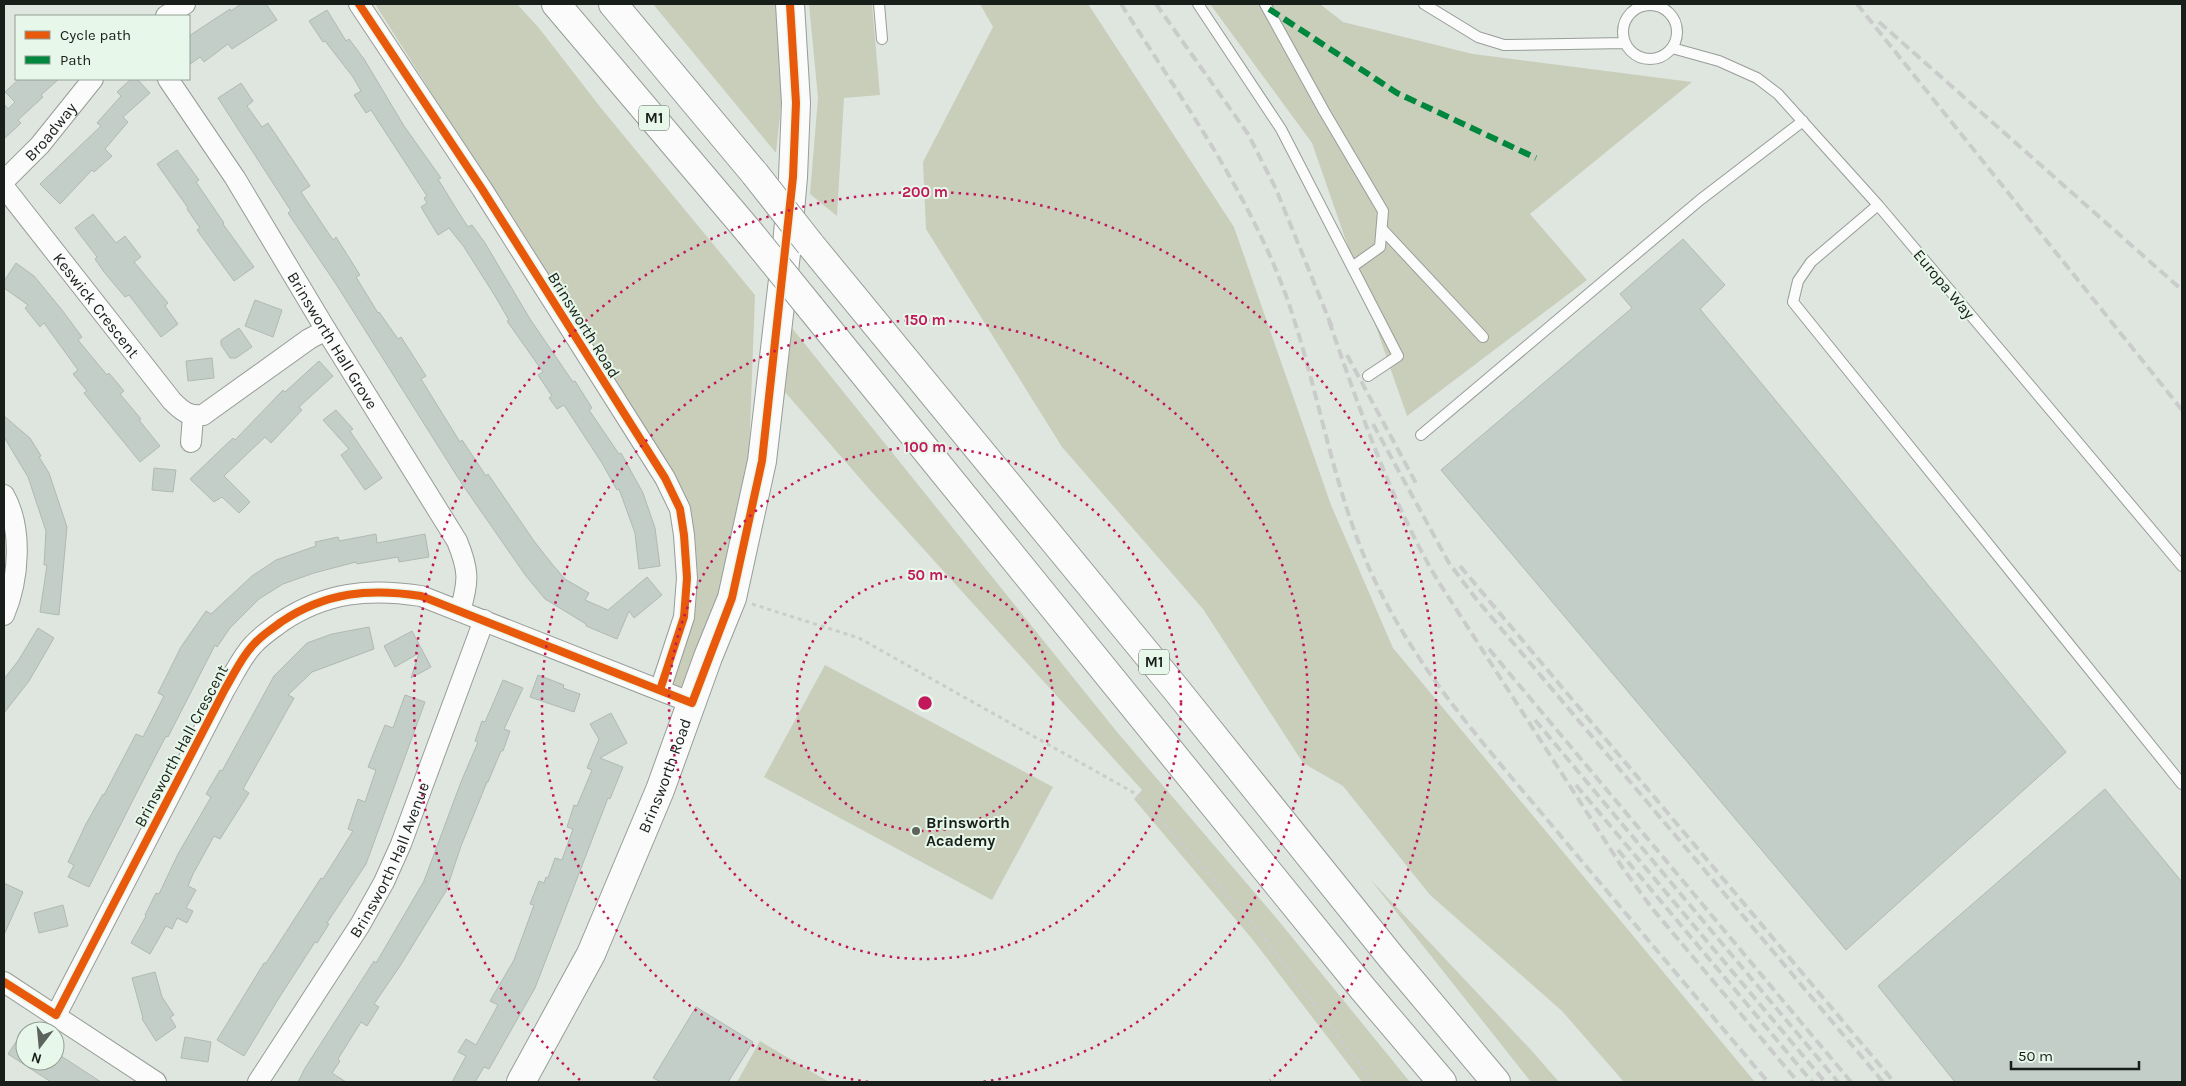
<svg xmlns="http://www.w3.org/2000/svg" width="2186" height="1086" viewBox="0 0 2186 1086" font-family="Karla,sans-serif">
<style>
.green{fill:#c9cebb}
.building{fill:#c2cec7;stroke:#b1b9b4}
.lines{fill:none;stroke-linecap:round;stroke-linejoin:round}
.lane-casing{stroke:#979d98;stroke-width:12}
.street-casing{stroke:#979d98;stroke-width:22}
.secondary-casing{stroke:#979d98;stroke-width:30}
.highway-casing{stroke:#979d98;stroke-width:30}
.path{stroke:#cacdcb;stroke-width:3;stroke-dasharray:4 4;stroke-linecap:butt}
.lane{stroke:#fafbfa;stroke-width:10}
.street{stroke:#fafbfa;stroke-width:20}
.secondary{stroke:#fafbfa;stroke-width:28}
.highway{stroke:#fafbfa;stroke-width:28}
.rail{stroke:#cacccb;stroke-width:4;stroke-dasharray:10 5;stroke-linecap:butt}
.highway-bridge-casing{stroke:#979d98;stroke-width:30;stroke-linecap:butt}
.highway-bridge{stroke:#fafbfa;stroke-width:28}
.quiet{stroke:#00873e;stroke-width:6;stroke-dasharray:12 6;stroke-linecap:butt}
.cycleway-casing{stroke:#e7f7e9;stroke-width:11}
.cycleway{stroke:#e8590c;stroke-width:8}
.ring{fill:none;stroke:#c2185b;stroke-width:2.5;stroke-dasharray:2.5 5}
.poi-dot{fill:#5d645e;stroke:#e7f7e9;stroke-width:2}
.labels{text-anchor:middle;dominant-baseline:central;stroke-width:4;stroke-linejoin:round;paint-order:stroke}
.shield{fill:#e7f7e9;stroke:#565f57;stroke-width:1}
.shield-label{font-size:15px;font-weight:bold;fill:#181e19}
.street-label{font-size:16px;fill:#181e19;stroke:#e7f7e9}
.poi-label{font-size:16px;font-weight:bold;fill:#181e19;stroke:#e7f7e9;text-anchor:start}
.centre{fill:#c2185b;stroke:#e7f7e9;stroke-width:2.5}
.ring-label{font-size:15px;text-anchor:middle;font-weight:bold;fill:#c2185b;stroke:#e7f7e9;stroke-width:4;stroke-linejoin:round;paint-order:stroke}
</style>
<rect width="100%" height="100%" fill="#dee6df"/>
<path class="green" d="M375 4H517L539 28 601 108 755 295 748 482 729 563 705 639 688 684 681 687 674 684 672 678 696 578 695 534 677 480Z
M653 4H777L782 97 776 153Z
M809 4H872L880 95 844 98 837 216 810 194 818 98Z
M980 4H1088L1234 227 1331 505 1393 648 1755 1082H1624L1562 1011 1430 895 1343 786 1303 763 1203 609 1062 447 926 229 923 162 993 27Z
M1210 4H1320L1343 22 1473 54 1692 82 1530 214 1587 280 1407 416 1312 143Z
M792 328 1117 732 1278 920 1410 1082H1362L1253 940 1134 799 1142 790 870 490 785 392Z
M825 665 1053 787 992 900 764 777Z
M1370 879 1532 1051 1559 1082H1531Z
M760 1041 829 1082H737Z"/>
<path class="building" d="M241 4H266L277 20 232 49 228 44 204 62 200 57 189 65V36L230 9 231 11Z
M327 10 346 41 349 39 364 59 404 126 441 178 438 179 457 210 468 227 472 225 485 243 530 319 573 382 575 381 592 408 589 410 619 454 621 453 643 493 655 528 660 566 639 569 635 533 619 489 617 490 602 463 564 405 557 409 549 398 552 396 538 375 543 372 507 321 509 320 495 296 464 247 449 228 438 235 421 207 427 203 424 198 427 196 371 110 366 113 354 95 361 91 353 77 325 41 323 42 309 21Z
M19 79H59L41 95 43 97 18 120 21 123 4 139V104L8 109 15 102 5 92Z
M131 79H137L150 93 123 117 128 122 105 149 112 156 94 172 92 170 60 204 40 184 101 126 97 123 121 96 117 92Z
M241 83 253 101 247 106 262 127 268 123 310 186 301 192 333 240 336 237 360 275 356 277 378 313 379 312 398 339 401 337 426 376 421 379 460 442 462 440 486 476 488 474 534 541 552 564 565 579 589 593 585 600 608 610 647 577 662 595 634 618 629 611 617 639 586 626V624L545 599 526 576 462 484 336 284 288 213 291 211 218 98Z
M177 150 199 180 196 182 224 223 223 224 254 267 234 281 197 230 200 228 187 209 188 208 157 164Z
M93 214 116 243 125 236 141 257 134 262 168 303 165 306 178 324 161 337 129 295 125 297 104 272 95 259 97 257 75 228Z
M1683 239 1725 285 1700 309 2066 752 1846 950 1441 470 1632 308 1620 294Z
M16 263 34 276 62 310 82 337 78 340 107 375 109 373 124 391 120 394 141 419 139 420 160 446 140 462 92 403 84 393 87 391 73 374 78 370 44 323 40 327 25 308 28 305 4 288V281Z
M255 300 282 310 273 337 245 326Z
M239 328 252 347 236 358H230L221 345V340Z
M212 358 214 378 188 381 186 361Z
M319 361 333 376 299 407 302 410 271 443 265 437 224 476 250 502 239 513 222 497 214 502 190 479 233 438 235 440 283 390 285 392Z
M336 410 353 429 350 431 382 478 365 490 341 455 349 449 323 420Z
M4 416 30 438 41 456 39 457 49 473 67 527 59 615 40 612 47 565H44L46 531 28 477 4 437Z
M154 468 176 470 173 492 152 490Z
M376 534 377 543 425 534 429 557 399 562 398 557 357 564 356 562 314 573 283 584 259 599 230 628 217 647 215 645 168 737 166 736 135 796 89 887 68 877 74 865 68 862 86 824 103 794 104 795 136 734 143 737 164 696 158 693 181 647 206 611 211 614 252 576 276 560 316 546 315 542 338 537 339 541Z
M369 627 374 649 312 672 288 695 294 698 243 789 249 793 220 839 214 836 193 874 188 886 196 890 186 908 193 911 187 923 177 918 172 929 166 926 150 954 131 943 146 916 145 915 156 893 159 894 178 854 211 797 206 794 220 770 222 771 274 676 307 643 332 634Z
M38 628 54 638 29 681 4 713V679L18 661Z
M412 631 431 667 411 678 419 653 395 667 384 646Z
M538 675 564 685 563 688 580 694 574 712 530 697Z
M503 680 523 688 504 729 510 731 503 751H501L488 782H487L461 846 446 891 400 966 374 1004 379 1007 367 1026 361 1022 338 1059 340 1061 332 1073 346 1082H298L305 1068 336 1020 374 961 376 963 424 881 461 782 478 742 475 741 482 721 485 722Z
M405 695 425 702 366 864 327 923 329 924 317 943 315 942 279 998 244 1056 217 1040 264 963H266L321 878 323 879 353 831 348 829 358 799 365 802 376 770 368 767 385 725 393 728Z
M611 713 627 743 600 758 623 767 610 799 608 798 535 988 489 1069 484 1067 475 1082H452L466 1056 458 1052 466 1039 476 1045 498 1005 490 1001 514 960 534 905 530 904 539 881 544 883 546 877 548 878 555 858 562 860 573 829 567 827 574 805 577 806 592 770 587 768 599 739 590 724Z
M2105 789 2182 882V1082H1955L1878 986Z
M4 883 23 892 4 935Z
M63 905 68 926 39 933 34 913Z
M155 972 162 997 174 1015 170 1017 176 1027 156 1041 142 1019 143 1018 132 978Z
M696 1007 753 1042 728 1082H661L653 1078Z
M25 1028V1061H55V1052L101 1082H51L8 1054Z
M185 1037 211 1042 208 1062 181 1058Z"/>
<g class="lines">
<defs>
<path id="lane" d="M879 4 882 39
M1198 4 1281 129 1398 356 1368 376
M1265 4 1324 111 1383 211 1380 247 1352 267
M1424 4 1478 37 1504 45 1625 43
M1623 32a27 27 0 1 1 54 0a27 27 0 1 1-54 0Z
M1672 48 1719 61 1757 78 1778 94 1878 205 2182 566
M1878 205 1811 262 1798 281 1793 302 2182 784
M1382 229 1483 337
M1421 435 1700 200 1803 121"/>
<g id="street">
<path d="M359 4 482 189 665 478 680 509 684 535 687 578 684 617 660 690"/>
<path d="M166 16 185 4"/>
<path id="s1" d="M168 79 235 178 326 330 457 541C469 570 469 581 460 611"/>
<path id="s2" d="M4 181 40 145 93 79"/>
<path id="s3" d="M4 187 172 401C182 411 189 417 203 415L309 339 326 330"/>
<path d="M191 442 193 416"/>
<path d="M4 495C23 528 19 580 4 615"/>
<path d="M4 982 156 1082"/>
<path d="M56 1015 225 689C234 674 242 656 254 644 262 635 272 629 281 622 326 592 369 588 421 596L692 703"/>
<path id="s4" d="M258 1082 360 925 384 882 401 844 484 620"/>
</g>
<g id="secondary">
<path id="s5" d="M521 1082 591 954 660 790 708 657 732 598 762 461 787 245 793 177 796 103 790 4"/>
</g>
<path id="highway" d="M556 4 750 233
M613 4 755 174
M810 244 1175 688 1391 957 1496 1082
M810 307 1363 989 1442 1082"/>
</defs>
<use href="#lane" class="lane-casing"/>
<use href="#street" class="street-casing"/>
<use href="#secondary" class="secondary-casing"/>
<use href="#highway" class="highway-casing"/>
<path class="path" d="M752 604 859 638 1138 795 1254 924 1372 1082"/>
<use href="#lane" class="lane"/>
<use href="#street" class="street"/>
<use href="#secondary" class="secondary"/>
<use href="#highway" class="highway"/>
<path class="rail" d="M1121 4C1182 100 1251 195 1289 304 1321 398 1335 503 1380 591 1423 677 1488 749 1549 822 1622 909 1695 996 1768 1082
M1156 4 1248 134 1276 189 1332 327
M1857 4 2182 410
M1879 22 2182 290
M1329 321C1360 410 1390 500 1438 581L1622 867 1651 907 1798 1082
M1347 355 1417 485
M1373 424 1449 563 1477 600 1883 1082
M1460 566 1894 1082
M1489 649 1851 1082
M1535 720 1838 1082
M1576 785 1825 1082
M1618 850 1812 1082"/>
<defs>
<path id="highway-bridge" d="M755 174 810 244
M750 233 810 307"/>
</defs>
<use href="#highway-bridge" class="highway-bridge-casing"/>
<use href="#highway-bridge" class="highway-bridge"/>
<path class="quiet" d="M1269 9 1397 93 1536 158"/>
<defs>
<path id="cycleway" d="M359 4 482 189 665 478 680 509 684 535 687 578 684 617 660 690
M4 982 56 1015 225 689C234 674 242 656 254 644 262 635 272 629 281 622 326 592 369 588 421 596L692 703 732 598 762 461 793 177 796 103 790 4"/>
</defs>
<use href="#cycleway" class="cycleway-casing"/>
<use href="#cycleway" class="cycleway"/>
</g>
<g class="ring">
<circle cx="925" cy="703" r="128"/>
<circle cx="925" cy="703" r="256"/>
<path d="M868 1082A383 383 0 1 1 982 1082"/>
<path d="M580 1080A511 511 0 1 1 1270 1080"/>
</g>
<circle class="poi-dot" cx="916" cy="831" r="5"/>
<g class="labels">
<g class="shield">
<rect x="639" y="105.5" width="30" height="25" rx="4"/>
<rect x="1139" y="649.5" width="30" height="25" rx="4"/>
</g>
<g class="shield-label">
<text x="654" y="118">M1</text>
<text x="1154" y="662">M1</text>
</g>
<g class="street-label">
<text stroke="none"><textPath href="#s2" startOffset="68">Broadway</textPath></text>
<text transform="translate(1944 284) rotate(50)">Europa Way</text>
<text stroke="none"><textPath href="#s3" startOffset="150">Keswick Crescent</textPath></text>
<text transform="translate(584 325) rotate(58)">Brinsworth Road</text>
<text stroke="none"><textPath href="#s1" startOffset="309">Brinsworth Hall Grove</textPath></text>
<text transform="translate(181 746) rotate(-62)">Brinsworth Hall Crescent</text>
<text stroke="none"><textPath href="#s5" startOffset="339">Brinsworth Road</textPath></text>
<text stroke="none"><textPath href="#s4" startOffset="259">Brinsworth Hall Avenue</textPath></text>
</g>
<g class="poi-label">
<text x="926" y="822">Brinsworth<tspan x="926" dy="18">Academy</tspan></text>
</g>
</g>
<circle cx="925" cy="703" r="8" class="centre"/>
<g class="ring-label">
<text x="925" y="197">200 m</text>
<text x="925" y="325">150 m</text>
<text x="925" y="452">100 m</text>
<text x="925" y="580">50 m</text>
</g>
<rect width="2186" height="1086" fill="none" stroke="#181e19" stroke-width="10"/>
<rect x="15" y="15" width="175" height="65" fill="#e7f7e9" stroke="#94a096"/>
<rect x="25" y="31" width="25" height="8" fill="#e8590c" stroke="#94a096"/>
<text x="60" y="40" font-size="15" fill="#181e19">Cycle path</text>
<rect x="25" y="56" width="25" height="8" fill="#00873e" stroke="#94a096"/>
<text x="60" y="65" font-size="15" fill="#181e19">Path</text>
<g transform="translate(40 1046) rotate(196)"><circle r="24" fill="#e7f7e9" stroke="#94a096"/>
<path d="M0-4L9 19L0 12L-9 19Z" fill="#5d645e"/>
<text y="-8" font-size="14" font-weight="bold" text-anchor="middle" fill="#181e19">N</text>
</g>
<path d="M2011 1061v8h128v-8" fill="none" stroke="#181e19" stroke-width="2.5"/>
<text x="2018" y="1061" font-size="15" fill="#181e19" stroke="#e7f7e9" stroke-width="4" paint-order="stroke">50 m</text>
</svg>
